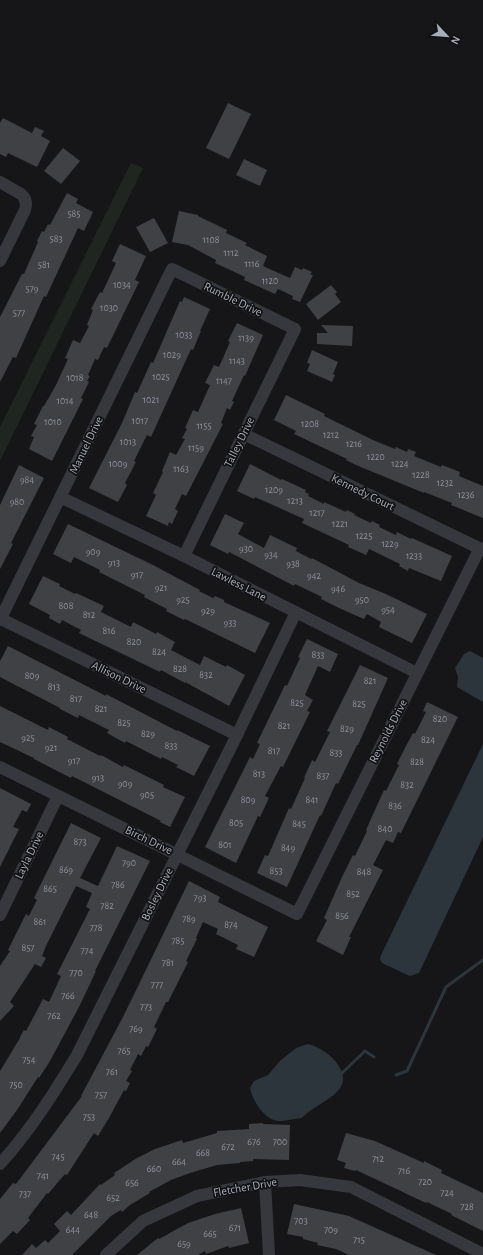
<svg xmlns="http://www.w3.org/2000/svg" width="483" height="1255" viewBox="0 0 483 1255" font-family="'Alegreya Sans',sans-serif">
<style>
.green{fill:#1e261f}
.water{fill:#2c353c}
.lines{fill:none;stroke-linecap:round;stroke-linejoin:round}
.stream{stroke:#2c353c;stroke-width:3}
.building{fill:#404145}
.minor{stroke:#37383d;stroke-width:12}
.labels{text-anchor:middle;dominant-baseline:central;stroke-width:3.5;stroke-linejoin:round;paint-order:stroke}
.number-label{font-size:10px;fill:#8e929b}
.street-label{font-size:12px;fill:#a8adb8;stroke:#111113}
</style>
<rect width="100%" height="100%" fill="#161618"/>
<path class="green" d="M131 163 143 168 0 461V427Z"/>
<path class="water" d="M470 651 483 658V702L457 687 458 677 455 668 464 654Z
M483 744V837L419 973 410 976 382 963 380 959 381 955Z
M308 1044C319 1047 332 1055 338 1065 357 1093 317 1101 302 1118 296 1118 282 1122 277 1121 263 1118 253 1101 250 1088L254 1081 268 1075 280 1061 296 1048Z"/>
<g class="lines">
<path class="stream" d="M340 1075 365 1051 374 1057
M396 1075 407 1071 446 987 483 960"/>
</g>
<path class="building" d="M228 103 251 114 229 159 206 148Z
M3 118 32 133 35 127 44 131 41 136 50 141 37 167 8 153 6 157 0 154V123Z
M63 148 80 161 61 184 44 171Z
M244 159 267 170 260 186 236 175Z
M67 193 78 199 76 203 93 212 84 231 78 228 46 297 44 296 16 358 13 357 0 382V317L22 274H24L38 242 37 241 42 231 44 232 48 224 50 225Z
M179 211 198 215V216L227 230 226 233 247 243 245 245 267 256 263 266 290 278 295 267 302 270 303 268 312 272 310 274 313 275 300 302 292 299 293 296 278 289 275 294 244 280 245 277 215 263 216 260 188 245 172 242Z
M154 218 168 243 150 252 136 227Z
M120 244 146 256 135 280 139 282 107 348 104 347 98 360 95 359 88 375 90 376 87 381 89 382 81 398 83 399 52 461 29 449 34 437 31 436 37 425 34 424 43 406H44L56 385 68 359 65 358 73 340 80 343 89 326 87 325 93 310 91 309 100 292 102 293 116 263 112 261Z
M331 285 337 292 335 294 341 302 318 320 306 304Z
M184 297 210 309 200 331H201L193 350 191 349 151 437 147 435 134 461 136 462 125 483 127 485 118 502 89 488 122 423 135 392 137 393 151 362 153 363 180 301 182 302Z
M237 323 263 335 245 376 244 375 232 401 234 402 230 410 227 408 221 423 223 424 203 463 186 496 182 494 175 509 178 511 172 524 169 522 168 526 146 516 156 495 153 493 163 472 162 471 170 452 176 455 185 439 182 438 187 429 185 428 193 410 198 412 210 385 205 383 214 365 219 367 230 342 228 341Z
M321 325 353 326 352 346 317 344V333H328Z
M312 350 338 362 333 374 335 375 332 382 307 371 310 364 307 363Z
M286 395 325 414 324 416 373 440 395 449 396 447 407 452 408 449 416 452 414 456 441 467 442 465 460 472 459 476 483 486V518L451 505 452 503 424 492V493L356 465 346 460 347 459 294 434 296 431 274 420Z
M250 464 281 480 282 479 306 490 305 492 309 494 308 496 324 504V502L346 512 347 510 355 514 354 515 371 523 372 521 380 525 379 527 396 535 397 532 411 539 412 538 452 556 441 581 409 568 408 571 399 566 400 564 369 549 366 555 348 547 349 545 302 523 304 519 255 497 254 499 237 491Z
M19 465 44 478 11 543 13 544 0 569V505Z
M225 514 244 523 238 534 264 548 270 535 297 548 296 551 311 559 312 558 359 583 386 594 427 614 412 643 379 627 381 622 367 614 364 619 339 608 321 599 322 597 295 584 294 586 229 552 228 554 210 545Z
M68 524 153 565 200 590 199 591 213 598 215 596 224 600V602L270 623 255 653 185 619 184 620 166 611 167 609 144 597 145 595 99 572 100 570 74 557 71 563 53 554Z
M43 576 60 584 59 586 75 594 76 593 104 606 101 612 131 627 133 622 156 634 157 632 175 642 171 650 200 665 204 656 226 667 227 665 245 675 229 706 185 682V683L161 670 160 672 79 633 81 630 62 620 60 624 49 618 50 615 29 604Z
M307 639 338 654 330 672 318 666 305 695 313 700 307 711 310 712 283 767 281 766 265 796 269 798 260 817 258 816 236 863 205 847 250 757 253 759 260 744 257 743 285 685 287 686 300 658 298 657Z
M8 646 106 696V694L177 731V730L210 746 194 776 176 767 178 765 162 757 161 759 126 741 125 743 107 733 109 730 79 715 78 718 60 709V708L0 677V661Z
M360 665 388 678 358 745H357L338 784 336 783 321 816 320 815 287 887 257 873 265 855 268 856 289 808 291 809 305 778H304L312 760 315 762 330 732 327 731Z
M427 702 458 717 401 833 398 832 393 843 386 840 373 865 383 870 349 937H351L343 955 316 941 327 920 324 918 342 877 353 855 355 856 367 831 366 830 384 790 386 791 399 765 397 764 406 746 413 733 415 734 426 712 423 711Z
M0 706 48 730 49 727 68 737 67 739 100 756 101 755 123 767 124 765 164 785 163 787 185 797 170 827 160 822 161 821 72 776 71 778 34 759V758L0 742Z
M0 788 31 804 27 812 22 810 13 827 19 829 0 867Z
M71 823 101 838 80 878 98 886 117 846 150 861 95 971H96L80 1005 50 1061 39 1078 38 1077 17 1110 0 1133V1071L20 1038V1037L24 1030 26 1031 43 999 49 1002 61 976 57 974 90 909 86 907 92 893 76 886 46 946 42 956 46 958 41 967 35 964 10 1002 14 1006 0 1021V966L10 951 8 950 26 914 29 916 37 900 34 898Z
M189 881 220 897 218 902 268 927 254 957 236 949 238 945 216 934 218 929 203 922 196 938 197 939 186 961 188 962 168 1002H166L154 1027 157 1029 148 1047 146 1046 141 1056 138 1054 130 1070 132 1071 126 1081 130 1083 126 1091 124 1090 109 1118 98 1136 94 1133 67 1175 65 1174 48 1194 47 1193 28 1218 30 1220 17 1234 13 1231 0 1244V1199L13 1183 16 1184 82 1096H81L124 1015Z
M263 1123V1124L290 1125 289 1160 253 1159V1161L240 1162V1163L217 1165 190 1173 171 1180 149 1192 150 1193 130 1205 122 1212 121 1210 111 1216 72 1255H22L32 1244 36 1248 45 1240 48 1243 60 1231 54 1224 67 1211 71 1215 100 1184 101 1185 115 1175 114 1173 137 1158 155 1149 182 1140 183 1143 217 1133V1131L249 1129V1124Z
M346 1133 375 1141 424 1163V1161L442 1170 441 1173 483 1193V1231L451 1215 452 1214 427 1202 426 1203 356 1170 355 1171 344 1168 346 1163 337 1160Z
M294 1204 349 1216 436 1255H349L336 1249 317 1245 318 1243 303 1239V1237L287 1234Z
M241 1208 249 1243 229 1248 228 1246 206 1254 205 1251 198 1255H137L158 1238 159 1239 188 1223 215 1214Z"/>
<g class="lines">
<path class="minor" d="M0 182 21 194C26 198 27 203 25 210L0 261
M244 434 483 550
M60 497 184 556 417 673
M1 619 237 735
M0 620 172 269 295 329 184 556
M0 767 297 914 480 548
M0 915 58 796
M0 1164C30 1131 54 1093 77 1055L237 735 296 612
M265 1182 269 1255
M106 1255 143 1221 197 1196 265 1182 300 1180 351 1187 483 1254"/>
</g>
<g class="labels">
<g class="number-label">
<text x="74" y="214">585</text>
<text x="56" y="239">583</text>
<text x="211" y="240">1108</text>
<text x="231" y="253">1112</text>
<text x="252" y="264">1116</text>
<text x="44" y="265">581</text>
<text x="270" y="281">1120</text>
<text x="122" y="285">1034</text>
<text x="32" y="289">579</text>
<text x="109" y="308">1030</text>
<text x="19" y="313">577</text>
<text x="184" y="335">1033</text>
<text x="246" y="338">1139</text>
<text x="172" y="355">1029</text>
<text x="237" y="361">1143</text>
<text x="161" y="377">1025</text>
<text x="75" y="378">1018</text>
<text x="224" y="381">1147</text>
<text x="151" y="400">1021</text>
<text x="65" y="401">1014</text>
<text x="140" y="421">1017</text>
<text x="53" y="422">1010</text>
<text x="310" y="424">1208</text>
<text x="204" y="426">1155</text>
<text x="331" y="435">1212</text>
<text x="128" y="442">1013</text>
<text x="354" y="444">1216</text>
<text x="196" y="448">1159</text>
<text x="376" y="457">1220</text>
<text x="118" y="464">1009</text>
<text x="400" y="464">1224</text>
<text x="181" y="469">1163</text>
<text x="421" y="475">1228</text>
<text x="27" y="480">984</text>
<text x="445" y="483">1232</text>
<text x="274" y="490">1209</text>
<text x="466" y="495">1236</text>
<text x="295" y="501">1213</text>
<text x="17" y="502">980</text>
<text x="317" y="513">1217</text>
<text x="340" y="524">1221</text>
<text x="364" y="536">1225</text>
<text x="390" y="544">1229</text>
<text x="246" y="549">930</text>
<text x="93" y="552">909</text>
<text x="271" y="555">934</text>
<text x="414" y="556">1233</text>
<text x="114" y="563">913</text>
<text x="293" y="564">938</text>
<text x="137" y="575">917</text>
<text x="314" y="576">942</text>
<text x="161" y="588">921</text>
<text x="338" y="589">946</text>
<text x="183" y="600">925</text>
<text x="362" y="600">950</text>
<text x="66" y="606">808</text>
<text x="388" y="610">954</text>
<text x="208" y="611">929</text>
<text x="89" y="615">812</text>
<text x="230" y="623">933</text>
<text x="109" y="631">816</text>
<text x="134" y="642">820</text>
<text x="159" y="652">824</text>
<text x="318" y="655">833</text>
<text x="180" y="669">828</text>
<text x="206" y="675">832</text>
<text x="32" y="676">809</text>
<text x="370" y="681">821</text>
<text x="54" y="687">813</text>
<text x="76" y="699">817</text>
<text x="297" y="703">825</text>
<text x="359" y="704">825</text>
<text x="101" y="709">821</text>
<text x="440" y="719">820</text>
<text x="124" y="723">825</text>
<text x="284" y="726">821</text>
<text x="347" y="729">829</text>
<text x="148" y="734">829</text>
<text x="28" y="738">925</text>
<text x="428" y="740">824</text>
<text x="171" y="746">833</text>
<text x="51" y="748">921</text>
<text x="274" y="751">817</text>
<text x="336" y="753">833</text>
<text x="74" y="761">917</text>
<text x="417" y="762">828</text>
<text x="259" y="774">813</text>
<text x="323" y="776">837</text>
<text x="98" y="778">913</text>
<text x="125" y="784">909</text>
<text x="407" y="785">832</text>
<text x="147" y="795">905</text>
<text x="248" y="800">809</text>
<text x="312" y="800">841</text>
<text x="395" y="806">836</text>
<text x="236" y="823">805</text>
<text x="299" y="824">845</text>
<text x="385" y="829">840</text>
<text x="80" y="842">873</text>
<text x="225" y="845">801</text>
<text x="288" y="848">849</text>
<text x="129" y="863">790</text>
<text x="66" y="870">869</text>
<text x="276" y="871">853</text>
<text x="364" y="872">848</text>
<text x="118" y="885">786</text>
<text x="50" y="889">865</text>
<text x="353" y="894">852</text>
<text x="200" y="898">793</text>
<text x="107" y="906">782</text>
<text x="342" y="916">856</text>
<text x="189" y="919">789</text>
<text x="40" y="922">861</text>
<text x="231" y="925">874</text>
<text x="96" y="928">778</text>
<text x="178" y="941">785</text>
<text x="28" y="948">857</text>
<text x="87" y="951">774</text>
<text x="168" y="963">781</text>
<text x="76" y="973">770</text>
<text x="157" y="985">777</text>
<text x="68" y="996">766</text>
<text x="146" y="1007">773</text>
<text x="54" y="1016">762</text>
<text x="136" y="1029">769</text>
<text x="124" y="1051">765</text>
<text x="29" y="1060">754</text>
<text x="112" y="1072">761</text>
<text x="16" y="1085">750</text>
<text x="101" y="1095">757</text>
<text x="89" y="1117">753</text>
<text x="254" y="1142">676</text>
<text x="280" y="1142">700</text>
<text x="228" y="1147">672</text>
<text x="203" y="1153">668</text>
<text x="58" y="1157">745</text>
<text x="378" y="1159">712</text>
<text x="179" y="1162">664</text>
<text x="154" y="1169">660</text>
<text x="404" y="1171">716</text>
<text x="43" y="1176">741</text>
<text x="425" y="1182">720</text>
<text x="132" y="1183">656</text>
<text x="447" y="1193">724</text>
<text x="25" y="1194">737</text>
<text x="113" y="1198">652</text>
<text x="467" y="1207">728</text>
<text x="91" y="1215">648</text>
<text x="301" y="1221">703</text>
<text x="235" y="1228">671</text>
<text x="73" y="1230">644</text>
<text x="331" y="1230">709</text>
<text x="210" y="1234">665</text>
<text x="359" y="1240">715</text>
<text x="184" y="1244">659</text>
</g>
<g class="street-label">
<text transform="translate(233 299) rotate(26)">Rumble Drive</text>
<text transform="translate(239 442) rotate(-64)">Talley Drive</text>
<text transform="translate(86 445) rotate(-64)">Manuel Drive</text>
<text transform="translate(363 492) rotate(26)">Kennedy Court</text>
<text transform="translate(239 584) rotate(27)">Lawless Lane</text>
<text transform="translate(119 677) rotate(26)">Allison Drive</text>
<text transform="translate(388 731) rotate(-63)">Reynolds Drive</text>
<text transform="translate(149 840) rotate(26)">Birch Drive</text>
<text transform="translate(29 855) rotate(-64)">Layla Drive</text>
<text transform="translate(157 894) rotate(-64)">Bosley Drive</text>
<text transform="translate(245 1187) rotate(-10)">Fletcher Drive</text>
</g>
</g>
<g transform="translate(447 36) rotate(116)" stroke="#111113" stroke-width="3" paint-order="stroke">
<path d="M0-3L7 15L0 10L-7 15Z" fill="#a8adb8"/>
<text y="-6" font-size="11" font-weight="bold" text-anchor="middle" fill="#a8adb8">N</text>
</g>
</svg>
